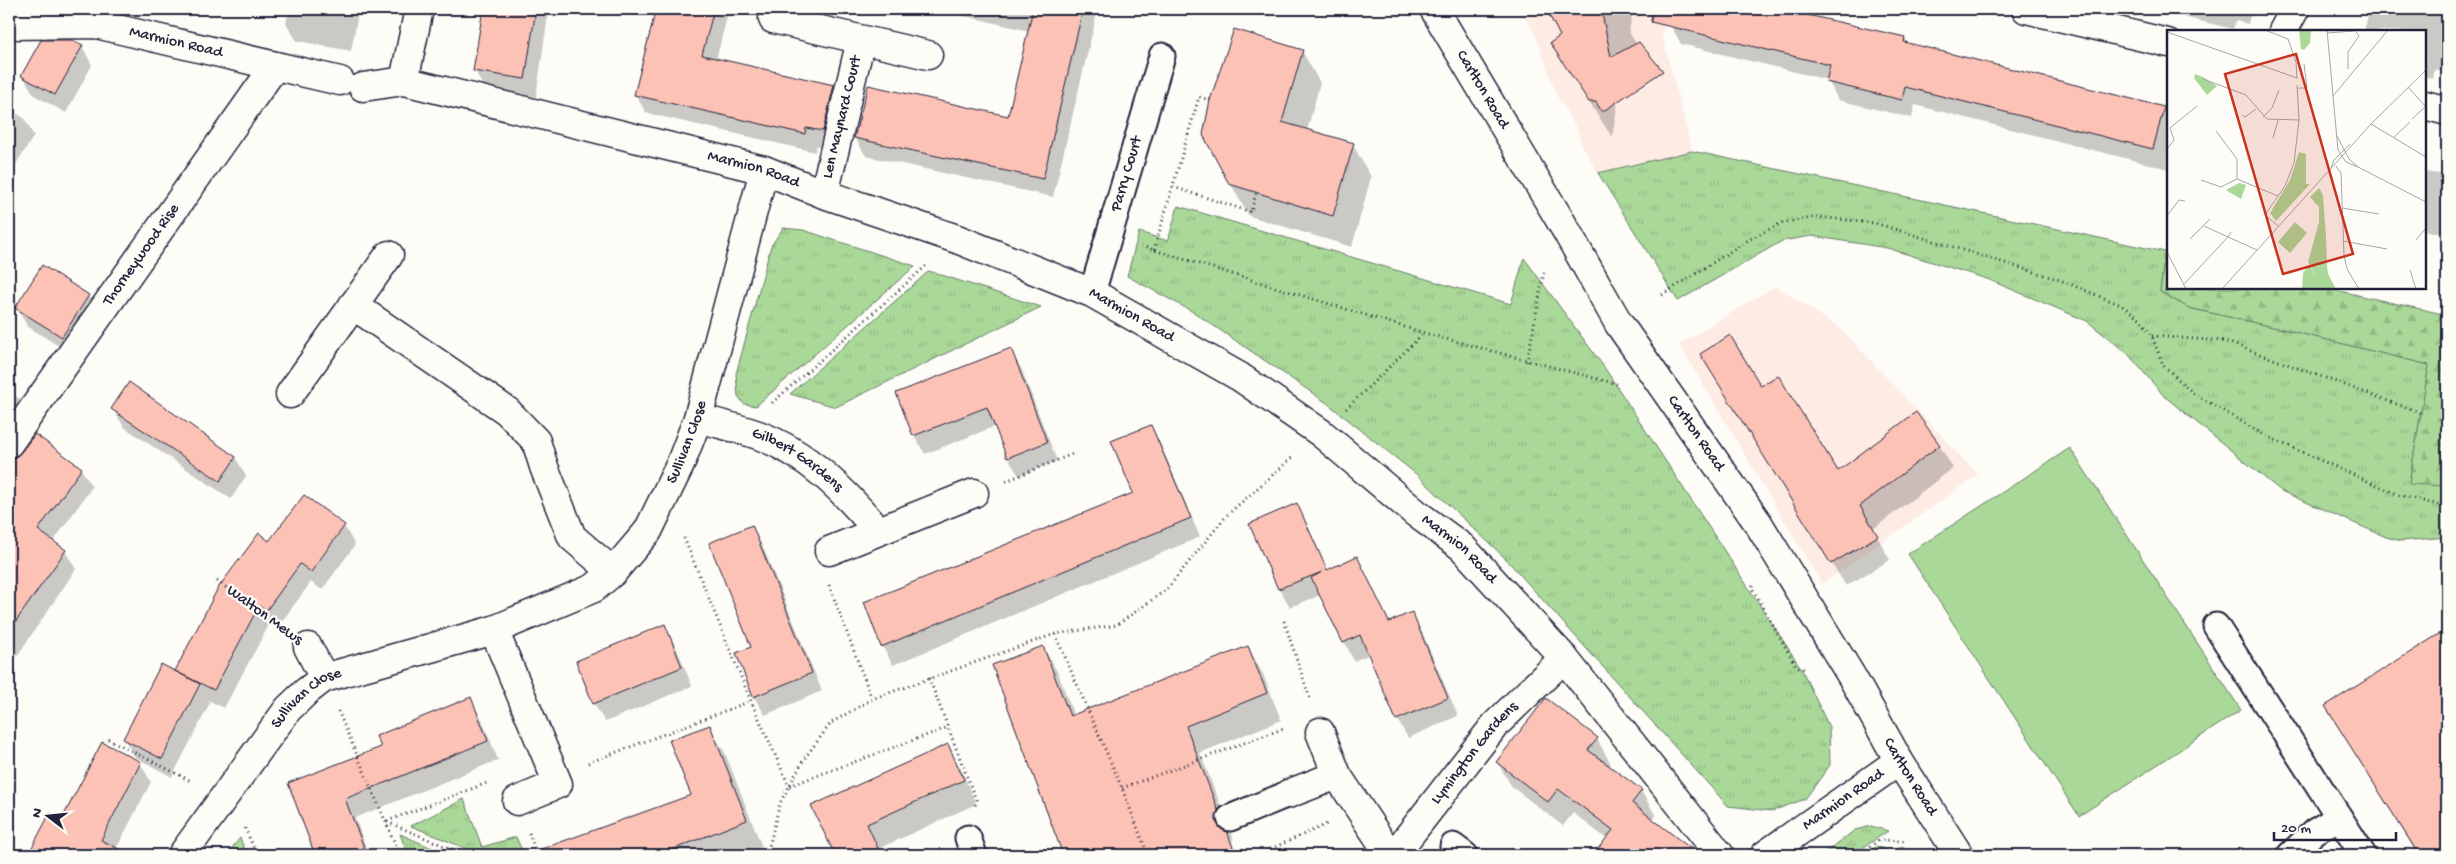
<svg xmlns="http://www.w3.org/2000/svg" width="2456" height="864" viewBox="0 0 2456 864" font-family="'Gochi Hand',sans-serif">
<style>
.built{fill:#fdebe4}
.grass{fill:url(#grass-tufts);stroke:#667d6a}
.forest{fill:url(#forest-firs);stroke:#667d6a}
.pitch{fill:#aad898;stroke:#667d6a}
.shadow{fill:#0003}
.building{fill:#fdc2b6;stroke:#22223b}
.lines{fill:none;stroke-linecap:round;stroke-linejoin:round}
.lane-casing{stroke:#22223b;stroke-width:29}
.street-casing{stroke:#22223b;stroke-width:31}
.secondary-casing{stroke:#22223b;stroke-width:31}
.path{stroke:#22223b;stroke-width:3;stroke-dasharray:1 4;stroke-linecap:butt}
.lane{stroke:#fdfcf7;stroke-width:25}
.street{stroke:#fdfcf7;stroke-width:28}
.secondary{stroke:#fdfcf7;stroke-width:28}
.labels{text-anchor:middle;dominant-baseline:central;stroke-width:4.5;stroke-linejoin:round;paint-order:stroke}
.street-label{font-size:16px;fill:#22223b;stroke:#fdfcf7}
.inset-road{fill:none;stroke:#a5a5ac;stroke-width:1}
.view{fill:#c8321e;fill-opacity:0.15;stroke:#c8321e;stroke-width:2.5}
.inset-edge{fill:none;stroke:#22223b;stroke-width:2.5}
</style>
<defs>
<pattern id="grass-tufts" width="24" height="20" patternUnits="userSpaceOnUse" patternTransform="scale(1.25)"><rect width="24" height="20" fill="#aad898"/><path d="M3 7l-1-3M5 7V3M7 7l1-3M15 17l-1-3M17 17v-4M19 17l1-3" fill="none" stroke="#92b984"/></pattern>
<pattern id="forest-firs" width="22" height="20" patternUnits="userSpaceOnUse" patternTransform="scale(1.25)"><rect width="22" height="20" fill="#aad898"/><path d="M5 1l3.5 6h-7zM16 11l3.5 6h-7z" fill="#92b984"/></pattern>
</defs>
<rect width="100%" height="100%" fill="#fdfcf7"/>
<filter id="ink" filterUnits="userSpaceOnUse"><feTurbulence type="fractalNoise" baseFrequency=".02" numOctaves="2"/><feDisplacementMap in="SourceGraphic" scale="10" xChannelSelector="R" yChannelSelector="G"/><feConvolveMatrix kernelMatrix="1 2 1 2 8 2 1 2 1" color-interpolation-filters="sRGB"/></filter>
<g filter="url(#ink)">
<path class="built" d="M1519 9H1669L1662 35 1692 151 1598 173 1582 145 1576 127 1557 96 1534 31Z
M1776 286 1841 329 1978 475 1822 584 1679 344Z"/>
<path class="grass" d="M1692 151 2165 252 2160 292 2189 308 2287 330 2429 365 2409 483 2447 486V537L2401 541 2386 537 2281 491 2164 396 2128 354 2087 321 1987 279 1887 248 1812 236 1782 241 1678 301 1598 173Z
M1178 206 1511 304 1524 258 1604 367 1801 668 1829 727 1830 765 1805 799 1772 811 1728 806 1505 558 1416 474 1327 403 1195 313 1127 276 1139 232 1168 241Z
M783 228 803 230 915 266 756 406 744 404 738 396 736 374 771 246Z
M929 271 1041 307 836 407 790 394Z
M464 799 482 847 516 837 524 855H482L411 826Z
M1871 826 1888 831 1852 855H1822L1855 830Z
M400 834 448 855H408Z
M240 838 247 855H226Z
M1877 846 1888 851 1904 847 1909 855H1863Z"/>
<path class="forest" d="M2165 252H2168V288H2326L2447 315V486L2409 484 2429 365 2287 330 2189 308 2160 292Z"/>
<path class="pitch" d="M2070 448 2241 710 2079 816 1908 554Z"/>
<path class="shadow" d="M289 9H359L351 51 297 41 286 23Z
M484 9H549L536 97 485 90 475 71Z
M657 9H729L716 60 833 86 844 105 833 149 816 146 815 152 646 113 636 95Z
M934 9H1098L1053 197 866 156 855 138 1009 117 1029 31Z
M1546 9H1633L1629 32 1646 60 1626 53 1612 137 1551 44 1567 32 1558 29Z
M1675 9H1780L1905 38 1908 44 2168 110V169L1915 105 1912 118 1838 100 1828 80 1681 44 1671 26Z
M2178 9H2252L2248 24 2236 21 2233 29 2183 17Z
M2370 9H2447V73L2435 69 2433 79 2425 76V31H2364Z
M82 46 92 65 66 113 34 95 23 76Z
M1302 51 1320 83 1307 131 1353 145 1371 177 1352 247 1249 216 1230 183Z
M9 108 24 118 34 136 9 175Z
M2425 172 2447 175V234L2425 231Z
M88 296 99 314 73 355 27 326 17 308Z
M1010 350 1021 368 1057 461 1019 476 1008 458 996 426 925 454 914 436 898 394Z
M1701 355 1837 473 1939 445 1953 468 1873 529 1890 560 1846 586Z
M9 392 20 399 31 418 9 449Z
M113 409 235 457 246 476 231 499 124 427Z
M1151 426 1161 445 1200 537 893 665 882 646 1134 494Z
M17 458 81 469 92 487 53 542 65 551 76 569 9 668V539L21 522 9 513V459Z
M304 496 344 526 355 545 322 590 311 582 277 628 270 623 224 708 208 700 210 703 172 777 135 757 124 739 179 674 177 671Z
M1297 504 1328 571 1356 557 1390 623 1412 614 1422 632 1458 716 1408 738 1397 719 1370 654 1354 661 1321 595 1290 607 1279 588Z
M751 527 762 545 822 691 765 715 754 697Z
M664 626 675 644 692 686 605 722 594 704 577 662Z
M2447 631V855H2418L2327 707Z
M1043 647 1058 673 1074 716 1248 647 1263 674 1281 720 1200 753 1233 837 1232 843 1239 855H1066L994 666Z
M470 699 481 717 498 760 355 818 369 855H317L289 784 382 748Z
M709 726 725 753 762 847 740 855H556L553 846 692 796Z
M1597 739 1611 764 1609 767 1641 791 1656 816 1652 821 1697 855H1608L1602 845 1607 839 1573 813 1563 826 1512 787 1497 762Z
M947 746 961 769 976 804 880 848 884 855H834L813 807Z
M140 763 151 782 113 855 98 853 97 855H30L50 815 63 821Z
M1428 849 1436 855H1423Z"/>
<path class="building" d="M483 9H536L525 79 473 71Z
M656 9H714L702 55 834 85 823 131 806 128 805 134 634 95Z
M1033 9H1083L1043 179 854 138 868 85 1008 116Z
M1546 9H1601L1611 57 1639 42 1663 71 1602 112 1596 102H1589L1550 43 1560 36Z
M1652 9H1781L1905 37 1904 42 2164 107 2153 149 1905 87 1902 100 1826 82 1830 65 1651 22Z
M1234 29 1303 50 1282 122 1354 143 1333 216 1229 184 1203 135 1210 100Z
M41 40H72L83 45 55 95 21 76Z
M42 265 89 295 62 337 15 308Z
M1730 335 1761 386 1778 375 1838 471 1916 412 1940 445 1860 506 1878 536 1831 564 1700 354Z
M1011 348 1047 442 1007 458 987 407 913 436 896 393Z
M129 382 236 457 220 481 111 409Z
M1151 425 1191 518 881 647 864 602 1133 493 1111 441Z
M35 434 82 468 38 530 66 550 9 631V458L16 457 21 452Z
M304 495 345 525 311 572 300 564 266 611 259 606 214 690 175 671 218 588 259 533 269 541Z
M1297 503 1327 570 1357 556 1389 622 1412 612 1448 698 1396 720 1360 635 1343 643 1311 578 1322 572 1278 589 1249 524Z
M752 525 812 673 753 697 736 653 751 647 709 543Z
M665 624 682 667 593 704 576 661Z
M2447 629V855H2419L2325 706Z
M1043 646 1070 716 1248 646 1267 693 1186 726 1218 810 1217 823 1221 829 1227 832 1236 855H1063L992 665Z
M161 664 200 684 162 759 123 739Z
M471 697 488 741 345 799 367 855H315L288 783 381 747 376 736Z
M1546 698 1598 738 1588 750 1642 790 1632 803 1699 855H1593L1613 830 1558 789 1548 802 1496 762Z
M710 725 747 820 659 855H537L536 851 691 795 669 740Z
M102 742 141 762 101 840 130 855H28L50 813 62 819Z
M948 744 964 780 867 824 881 855H835L811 806Z"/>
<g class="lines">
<defs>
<g id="lane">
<path id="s1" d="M1092 293 1162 56"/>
<path d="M2216 626 2339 817"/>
<path d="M1230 818 1288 794"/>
<path d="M968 838 974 855"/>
<path d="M1453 846 1465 855"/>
<path d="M2290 855 2314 832 2339 817 2363 855"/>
</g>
<g id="street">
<path d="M2026 9 2168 43"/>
<path d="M773 19 928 55"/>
<path id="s2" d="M9 25 96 24 340 81"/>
<path d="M2283 31 2295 9"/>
<path d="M404 81 419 9"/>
<path id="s3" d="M363 87 404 81 764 170 824 194 957 239 1092 293 1240 377 1321 433 1417 514 1462 547 1564 658 1720 855"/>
<path d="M2425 105 2447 111"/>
<path id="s4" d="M824 194 861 40"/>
<path d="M353 305 507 411 536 441 544 467 572 537 613 572"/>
<path d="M290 394 389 255"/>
<path id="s5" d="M698 418C718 424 739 428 758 435 807 453 845 491 878 531"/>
<path id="s6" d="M9 443 275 66"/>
<path d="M829 551 974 493"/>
<path d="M494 630 558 784 517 801"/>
<path d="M308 647 324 678"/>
<path d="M1320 732 1337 775 1390 855"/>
<path d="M1288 794 1337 775"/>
<path id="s7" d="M182 855 288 709 307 691 324 678 494 630 594 588 613 572 648 531 680 465 698 418 764 170"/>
<path id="s8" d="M1394 855 1495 725 1564 658"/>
<path id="s9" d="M1765 855 1899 761"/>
</g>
<g id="secondary">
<path id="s10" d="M1434 9 1566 230 1619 324 1758 523 1852 677 1899 761 1959 855"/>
</g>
</defs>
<use href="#lane" class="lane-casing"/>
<use href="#street" class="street-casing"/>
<use href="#secondary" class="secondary-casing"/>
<path class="path" d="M1173 187 1251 212 1256 193
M1141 246 1424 333 1617 384
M1154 250 1199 97 1210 100
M1662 295 1750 239 1782 223 1818 217 1875 223 2060 280 2121 305 2141 319 2152 336 2163 365 2193 393 2266 436 2399 495 2447 507
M2152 336 2224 341 2421 413
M1527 362 1544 272
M772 403 926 266
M1346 409 1424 333
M1006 481 1075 453
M684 538 751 701 789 786 949 727
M217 581 281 627
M829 585 872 699
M1753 585 1752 588 1796 666 1804 669
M1284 621 1310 699
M1055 634 1122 788 1148 855
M929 678 976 800 975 806
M338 711 400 855
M108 739 191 781
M588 763 751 701
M1122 788 1285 728
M387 821 487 783
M387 822 466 855
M245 828 257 855
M529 833 537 855
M767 855 780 803 804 759 831 723 872 699 1055 634 1117 625 1167 589 1227 515 1293 457
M1257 855 1327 824
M1857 855 1880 840 1907 841"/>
<use href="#lane" class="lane"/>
<use href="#street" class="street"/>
<use href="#secondary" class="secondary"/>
</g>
</g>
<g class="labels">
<g class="street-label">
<text stroke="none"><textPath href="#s2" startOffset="169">Marmion Road</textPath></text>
<text stroke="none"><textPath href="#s10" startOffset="94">Carlton Road</textPath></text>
<text stroke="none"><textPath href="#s4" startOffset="79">Len Maynard Court</textPath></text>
<text stroke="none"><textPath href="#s3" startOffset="402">Marmion Road</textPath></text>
<text stroke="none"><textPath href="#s1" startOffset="124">Parry Court</textPath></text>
<text stroke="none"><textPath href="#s6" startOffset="230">Thorneywood Rise</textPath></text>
<text stroke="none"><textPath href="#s3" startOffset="808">Marmion Road</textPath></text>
<text stroke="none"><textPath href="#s10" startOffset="499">Carlton Road</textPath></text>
<text stroke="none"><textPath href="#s7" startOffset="689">Sullivan Close</textPath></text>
<text stroke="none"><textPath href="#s5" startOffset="109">Gilbert Gardens</textPath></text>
<text stroke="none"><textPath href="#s3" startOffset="1212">Marmion Road</textPath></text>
<text transform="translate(264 616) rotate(36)">Walton Mews</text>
<text stroke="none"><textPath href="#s7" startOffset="202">Sullivan Close</textPath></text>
<text stroke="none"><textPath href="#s8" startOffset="130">Lymington Gardens</textPath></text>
<text stroke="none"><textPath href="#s10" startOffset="904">Carlton Road</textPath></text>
<text stroke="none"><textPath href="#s9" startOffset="96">Marmion Road</textPath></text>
</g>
</g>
<g transform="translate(2167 30)">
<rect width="259" height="259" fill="#fdfcf7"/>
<path d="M28 44 36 47 50 56 40 65 27 48ZM132 122 139 124V154H143L109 191 103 183 123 150ZM72 153 79 155 74 169 59 160ZM152 158 156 165 159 206 155 209 156 230 146 231 148 237 160 236 161 244 169 259H147L148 245 141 232 152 192V177L143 167Z" fill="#aad898"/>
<path d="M132 0H144L143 13 137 20 134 19ZM155 206H159L160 236 148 237 145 231 155 230ZM142 235 149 247 147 259H135L136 243Z" fill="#aad898"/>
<path d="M128 192 140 203 123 223 111 212Z" fill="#aad898"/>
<path class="inset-road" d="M98 0 121 9 129 32 130 49M160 0 171 120 179 132 191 137M0 2 130 48M160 3 187 1M181 39V22L192 6 188 0M36 49 79 65 100 89 132 90M241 57 259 77M131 58H140L137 34M166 66 221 0M75 85 78 87 89 79M96 87 105 78 112 60M245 89 259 76M204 94 259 127M3 98 30 76M49 101 70 129V149M170 106 182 129 191 137 259 172M106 108 111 90M226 108 243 92M0 119 7 110 3 98M169 136 174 143 177 225 180 239 192 259M164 138 167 130 183 114M70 149 111 166M34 150 54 157 70 149M175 178 212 184M0 186 12 170 18 171M37 196 61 207 64 202M111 196 98 185 118 156 127 133 132 90 130 55M23 209 43 189M249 210 259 198M176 211 220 219M0 222 19 259M243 240 249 259M17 254 61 207 90 220M55 259 204 94 259 40"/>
<path class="view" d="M129 24 186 224 116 244 58 44Z"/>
<rect width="259" height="259" class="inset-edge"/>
</g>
<rect width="2456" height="864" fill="none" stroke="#fdfcf7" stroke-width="30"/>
<rect x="15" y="15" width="2426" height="834" fill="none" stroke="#22223b" stroke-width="2" filter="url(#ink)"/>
<g transform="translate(48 816) rotate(286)" stroke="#fdfcf7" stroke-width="4" paint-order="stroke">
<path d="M0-4L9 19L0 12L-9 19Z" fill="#22223b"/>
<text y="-8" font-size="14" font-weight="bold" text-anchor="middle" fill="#22223b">N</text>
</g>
<path d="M2274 832v8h122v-8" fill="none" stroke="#22223b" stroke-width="2.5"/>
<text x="2281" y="832" font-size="15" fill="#22223b" stroke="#fdfcf7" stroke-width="4" paint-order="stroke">20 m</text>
</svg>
